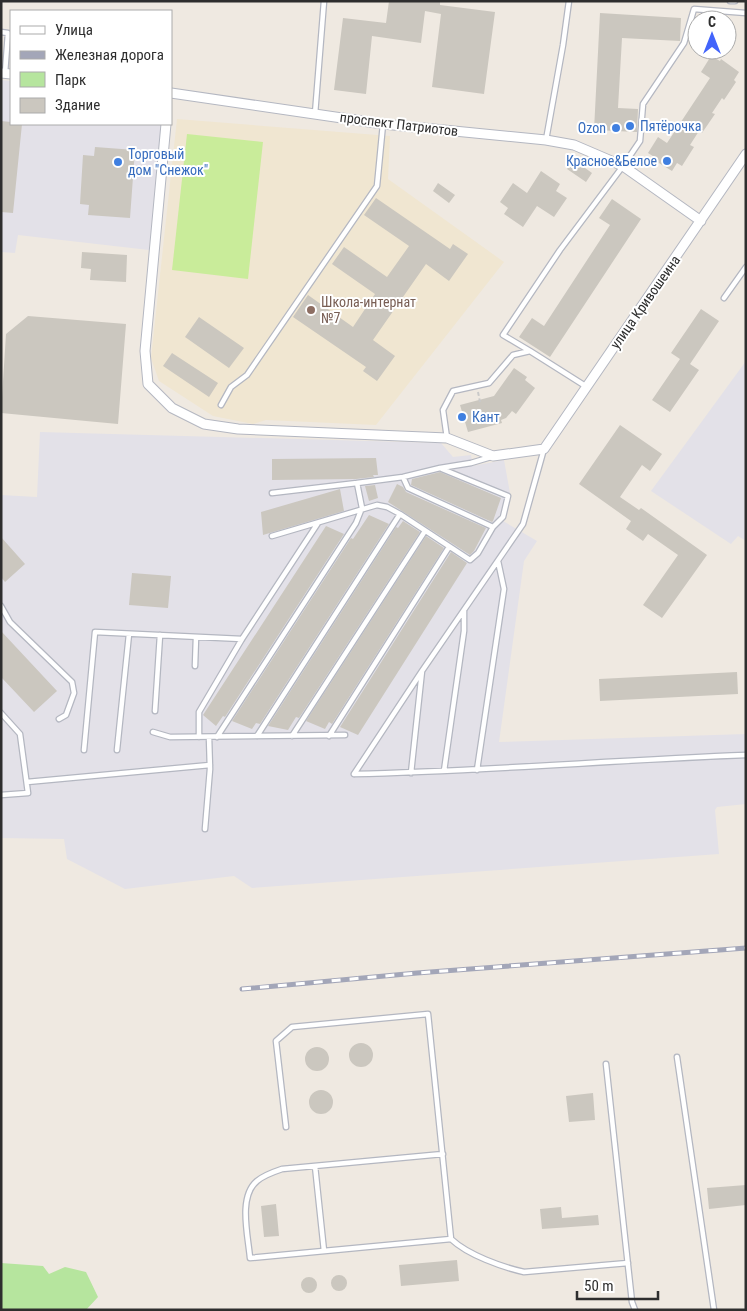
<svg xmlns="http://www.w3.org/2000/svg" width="747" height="1311" viewBox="0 0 747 1311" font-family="'Roboto Condensed',sans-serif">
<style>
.industrial{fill:#e3e1e8}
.education{fill:#f0e6d1}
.green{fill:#b6e59e}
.pitch{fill:#c9ec9a}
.building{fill:#cbc7bf}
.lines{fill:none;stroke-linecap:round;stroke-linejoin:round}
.service-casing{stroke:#b4b7c1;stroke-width:7}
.minor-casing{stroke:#b4b7c1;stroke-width:11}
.path{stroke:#c9c9c9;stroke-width:2;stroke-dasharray:4 2.5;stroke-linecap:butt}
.service{stroke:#fff;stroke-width:4.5}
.minor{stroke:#fff;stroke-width:9}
.rail-casing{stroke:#a3a6b8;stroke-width:5}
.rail{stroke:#fff;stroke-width:3;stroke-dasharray:9;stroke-linecap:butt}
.shop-dot{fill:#3f7fe0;stroke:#fff;stroke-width:2}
.education-dot{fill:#8d6e63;stroke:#fff;stroke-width:2}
.labels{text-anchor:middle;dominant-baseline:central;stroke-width:4;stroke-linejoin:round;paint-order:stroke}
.street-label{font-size:14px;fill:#2e2e2e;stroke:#fff}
.shop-label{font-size:14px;fill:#366cbe;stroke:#fff;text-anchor:start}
.education-label{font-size:14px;fill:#785e54;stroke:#fff;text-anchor:start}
</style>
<rect width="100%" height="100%" fill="#efe9e1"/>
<path class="industrial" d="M1 80 11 81V124H161L149 250 18 235 15 253 1 252Z
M746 361V541L738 536 731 544 651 491Z
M40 432 441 443 453 457 471 455 473 466 504 460 510 493 503 521 537 541 524 561 499 742 746 734V804L717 807 715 810 719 854 252 888 234 876 125 889 67 859 64 839 1 838V495L37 497Z"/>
<path class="education" d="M177 119 390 136 388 179 504 262 376 425 266 420 253 424 213 416 159 381 151 358Z"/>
<path class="green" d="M1 1263 43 1266 49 1274 65 1267 86 1272 98 1297 86 1310H1Z"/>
<path class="pitch" d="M187 134 263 142 248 279 172 270Z"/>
<path class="building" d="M389 1H440V5L495 12 484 94 432 87 441 14 425 11 421 43 372 36 366 94 334 90 343 18 386 23Z
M600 13 681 18 680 41 622 38 618 108 638 109 637 132 594 130Z
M711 56 720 61 721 59 739 72 734 80 736 82 724 100 722 98 712 113 715 114 702 133 699 131 690 145 694 147 682 166 677 163 672 171 654 160 656 158 648 153 658 137 667 143 710 78 701 72Z
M1 121 11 122V124H22L13 213 1 212Z
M95 147 135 150 130 218 88 215 89 205 80 204 83 155 94 156Z
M574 160 592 173 586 182 567 169Z
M541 171 560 184 556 191 567 198 554 217 537 206 523 227 504 214 508 208 500 202 513 183 527 193Z
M438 183 455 195 449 203 433 191Z
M376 198 450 249 453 244 468 254 449 281 426 264 373 340 395 356 377 381 363 371 366 367 293 317 308 295 353 327 375 294 332 264 344 247 387 277 409 246 364 215Z
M612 199 641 219 550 357 519 337 532 318 544 326 610 225 599 218Z
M82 252 127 255 126 282 90 280 91 269 81 268Z
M701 309 719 321 690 364 699 370 670 412 652 400 680 359 671 353Z
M28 316 126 324 118 424 1 413 6 334Z
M199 317 244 348 229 368 185 337Z
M172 353 218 383 209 397 163 366Z
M514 368 527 377 525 380 535 388 516 414 512 411 506 418 501 420 502 423 468 432 460 405 494 396Z
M620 425 662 454 650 471 642 465 620 497 639 510 641 508 707 555 662 618 643 605 678 555 648 534 643 541 626 529 631 521 579 484Z
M376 458 378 475H373L374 477 356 479 272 480V459Z
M440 472 501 498 493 521 492 522 411 485 412 479Z
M397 484 403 487 406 492 486 528 474 551 470 555 388 502Z
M375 485 378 498 369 501 365 486Z
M340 489 344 511 263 535 261 512Z
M369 515 389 524 260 724 256 723 252 729 232 721 351 538 353 539Z
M403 521 420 532 299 718 296 717 288 730 268 726 396 527 398 528Z
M326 526 344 534 225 717 223 716 216 726 203 715Z
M426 536 444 548 332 724 329 722 325 729 306 721Z
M1 537 25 564 5 582 1 577Z
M451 552 467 563 358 735 340 727Z
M132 573 171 576 168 608 129 605Z
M1 631 57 691 34 712 1 677Z
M737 672 738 694 600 701 599 679Z
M349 1055a12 12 0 1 1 24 0a12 12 0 1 1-24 0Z
M305 1059a12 12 0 1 1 24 0a12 12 0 1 1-24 0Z
M309 1102a12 12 0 1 1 24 0a12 12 0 1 1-24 0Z
M593 1093 595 1120 569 1122 566 1096Z
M746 1185V1205L709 1209 707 1188Z
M276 1204 279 1236 264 1237 261 1206Z
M561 1207 562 1218 598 1215 599 1225 542 1229 540 1209Z
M457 1260 459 1281 401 1286 399 1265Z
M331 1283a8 8 0 1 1 16 0a8 8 0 1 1-16 0Z
M301 1285a8 8 0 1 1 16 0a8 8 0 1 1-16 0Z"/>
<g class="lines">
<defs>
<path id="service" d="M730 1H735
M1 32 8 33 5 73
M315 114 324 1
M546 140 563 45 569 1
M724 298 746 267
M530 351 503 335 560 250 623 166 640 141 643 104 684 43 694 9 746 13
M221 405 231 387 247 375 377 186 383 124
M447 438 443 410 453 391 489 383 513 355 530 351 587 387
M403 477 408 488 493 527
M272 493 357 483
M272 536 377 505 387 507 400 514 470 560 478 553 493 527 503 517 508 496 442 469
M1 606 10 622 72 682 74 693 66 715 59 719
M195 666 196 637
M422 671 523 524 544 449
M155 711 160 635
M1 713 20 734 28 793 1 795
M153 732 170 737 345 735
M257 736 400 514
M292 736 425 531
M329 736 449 547
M199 737V712L242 639 318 523
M217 737 356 523 362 508 357 483 403 477 440 468 471 463 491 457
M84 750 95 632 242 639
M117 750 129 634
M477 770 504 589 498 561
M444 771 464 631V611
M354 774C485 771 615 760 746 755
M354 774 422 671 411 773
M27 782 210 765
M205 829 210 769 209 737
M677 1057 714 1310
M606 1064 632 1302 635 1310
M286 1127 276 1041 292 1027 428 1014 451 1239C468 1255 502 1267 524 1272L628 1263
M443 1154 282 1169C273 1172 264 1175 257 1181 238 1197 248 1235 250 1258L451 1239
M315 1166 324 1251"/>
<path id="minor" d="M1 73 11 74
M171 93 383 124 546 140 574 145 623 166 701 221
M166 124 145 351 148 384 172 408 204 424 238 429 447 438 493 456 544 449 746 154"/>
</defs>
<use href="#service" class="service-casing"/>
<use href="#minor" class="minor-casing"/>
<path class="path" d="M478 392 480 402"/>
<use href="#service" class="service"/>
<use href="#minor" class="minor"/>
<defs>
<path id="rail" d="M242 989 417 973 746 948"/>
</defs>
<use href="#rail" class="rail-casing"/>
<use href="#rail" class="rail"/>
</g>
<g class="shop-dot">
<circle cx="630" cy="126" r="5"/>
<circle cx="616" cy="128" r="5"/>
<circle cx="667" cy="161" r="5"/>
<circle cx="118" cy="162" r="5"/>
<circle cx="462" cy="417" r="5"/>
</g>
<circle class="education-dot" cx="311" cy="310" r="5"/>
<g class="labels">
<g class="street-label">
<text transform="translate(399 124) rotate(7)">проспект Патриотов</text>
<text transform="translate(645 302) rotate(-55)">улица Кривошеина</text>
</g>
<g class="shop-label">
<text x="640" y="126">Пятёрочка</text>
<text x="606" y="128" text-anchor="end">Ozon</text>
<text x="128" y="154">Торговый<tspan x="128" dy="16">дом "Снежок"</tspan></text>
<text x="657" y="161" text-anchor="end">Красное&amp;Белое</text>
<text x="472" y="417">Кант</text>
</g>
<g class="education-label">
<text x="321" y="302">Школа-интернат<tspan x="321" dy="16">№7</tspan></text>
</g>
</g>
<rect width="747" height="1311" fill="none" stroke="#2e2e2e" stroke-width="5"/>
<rect x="10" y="10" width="162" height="115" fill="#ffffff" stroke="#ababab"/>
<rect x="20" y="26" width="25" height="8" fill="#ffffff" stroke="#ababab"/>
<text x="55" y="35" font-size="15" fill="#2e2e2e">Улица</text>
<rect x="20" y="51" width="25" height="8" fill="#a3a6b8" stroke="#ababab"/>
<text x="55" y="60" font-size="15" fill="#2e2e2e">Железная дорога</text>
<rect x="20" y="72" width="25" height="15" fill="#b6e59e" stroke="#ababab"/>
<text x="55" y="85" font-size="15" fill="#2e2e2e">Парк</text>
<rect x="20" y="98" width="25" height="15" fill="#cbc7bf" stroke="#ababab"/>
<text x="55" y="110" font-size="15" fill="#2e2e2e">Здание</text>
<g transform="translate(712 35)"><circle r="24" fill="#ffffff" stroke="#ababab"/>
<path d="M0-4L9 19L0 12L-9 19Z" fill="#4264fb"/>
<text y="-8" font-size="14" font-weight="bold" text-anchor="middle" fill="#2e2e2e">С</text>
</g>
<path d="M577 1291v8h81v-8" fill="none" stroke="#2e2e2e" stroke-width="2.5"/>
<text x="584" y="1291" font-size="15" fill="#2e2e2e" stroke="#ffffff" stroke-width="4" paint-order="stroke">50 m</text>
</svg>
